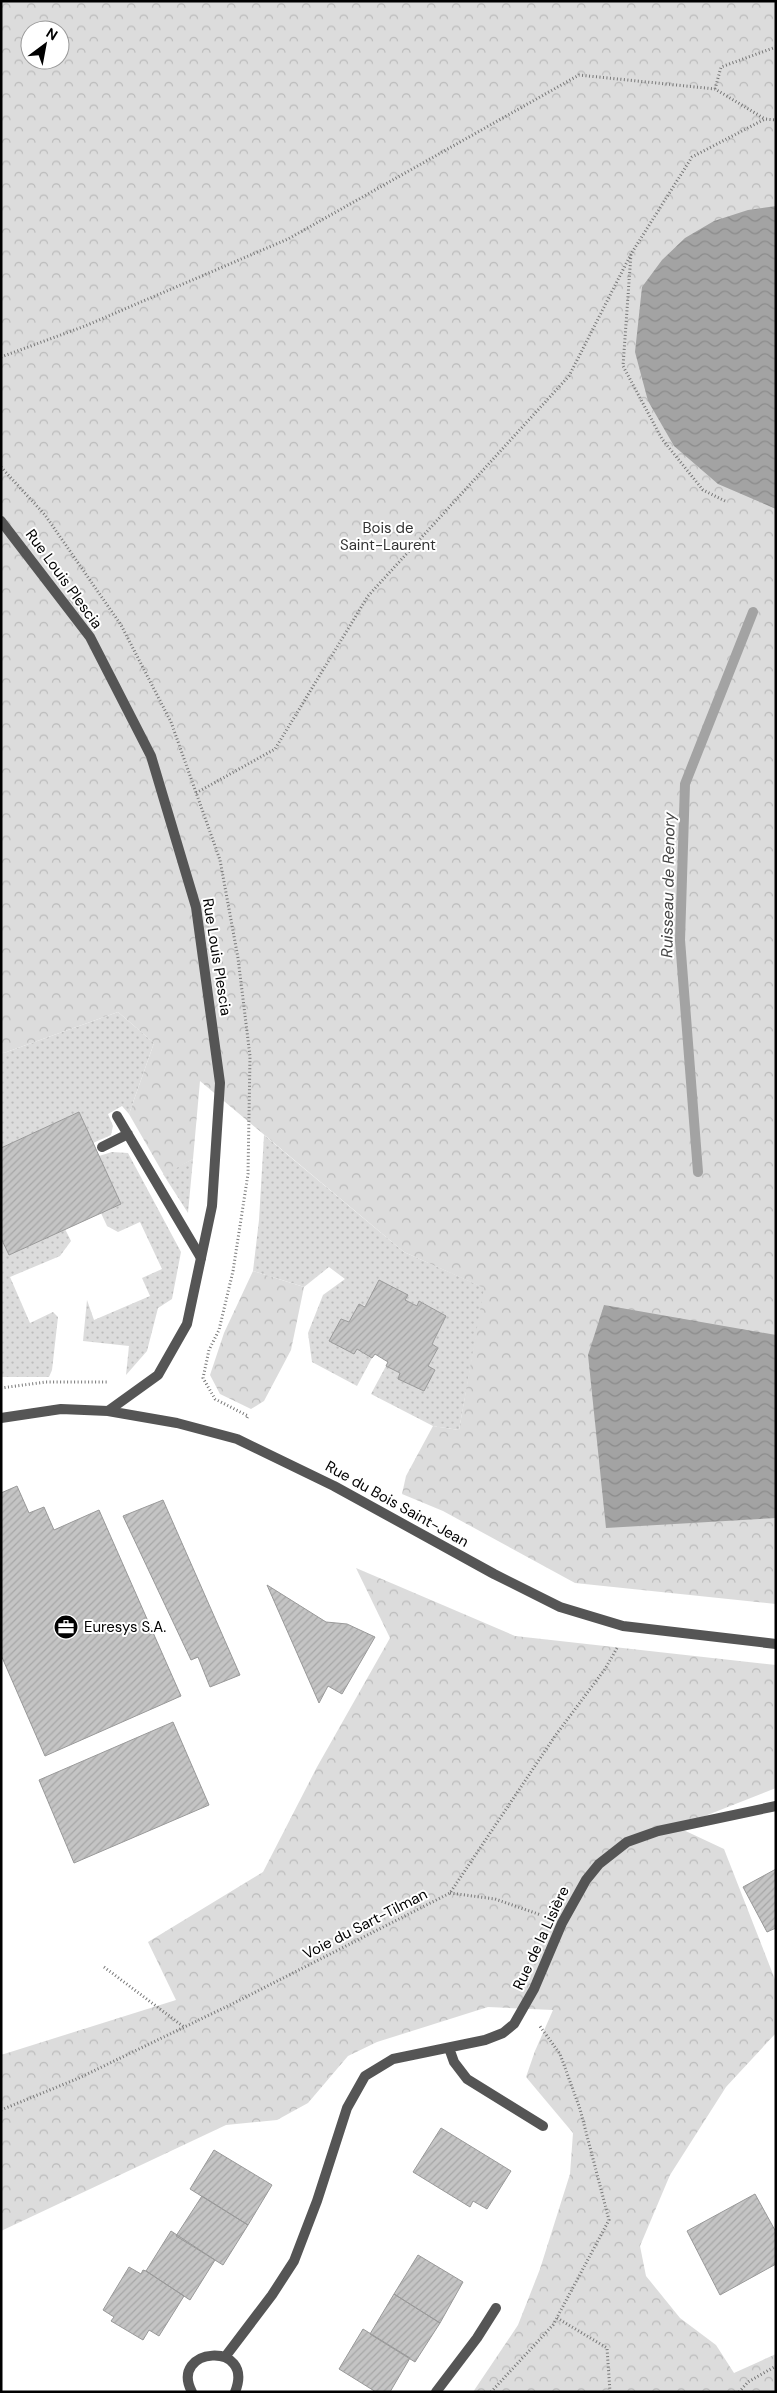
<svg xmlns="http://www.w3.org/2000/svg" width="777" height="2393" viewBox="0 0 777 2393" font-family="'DM Sans',sans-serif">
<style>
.grass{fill:url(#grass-dots)}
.forest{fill:url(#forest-crowns);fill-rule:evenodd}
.water{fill:url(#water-waves)}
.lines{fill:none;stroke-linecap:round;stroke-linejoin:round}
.stream{stroke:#a3a3a3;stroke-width:10}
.building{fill:url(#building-hatch);stroke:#999}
.path{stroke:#777;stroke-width:3;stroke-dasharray:1 2.5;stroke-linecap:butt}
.service{stroke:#555;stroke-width:10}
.minor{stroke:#555;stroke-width:10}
.labels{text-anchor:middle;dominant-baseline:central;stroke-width:4;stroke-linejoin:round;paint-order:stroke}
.park-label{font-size:15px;fill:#333;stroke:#fff}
.street-label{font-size:15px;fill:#000;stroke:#fff}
.poi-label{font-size:15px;fill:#000;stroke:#fff;text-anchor:start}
.water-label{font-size:16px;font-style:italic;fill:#444;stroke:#fff}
</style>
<defs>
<pattern id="grass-dots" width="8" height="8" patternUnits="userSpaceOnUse" patternTransform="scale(1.25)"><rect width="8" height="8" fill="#dcdcdc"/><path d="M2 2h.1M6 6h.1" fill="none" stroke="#bbb" stroke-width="1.8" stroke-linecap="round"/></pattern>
<pattern id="forest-crowns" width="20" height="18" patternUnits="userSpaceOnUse" patternTransform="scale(1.25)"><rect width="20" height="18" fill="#dcdcdc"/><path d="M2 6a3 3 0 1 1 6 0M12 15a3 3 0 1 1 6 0" fill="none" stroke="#bbb"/></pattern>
<pattern id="water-waves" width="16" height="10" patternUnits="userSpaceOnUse" patternTransform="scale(1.25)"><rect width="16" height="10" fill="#a3a3a3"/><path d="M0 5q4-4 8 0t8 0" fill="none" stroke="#8b8b8b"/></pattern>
<pattern id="building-hatch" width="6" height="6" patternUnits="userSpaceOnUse" patternTransform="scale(1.25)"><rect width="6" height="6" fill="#c4c4c4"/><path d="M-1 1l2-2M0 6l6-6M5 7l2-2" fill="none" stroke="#a7a7a7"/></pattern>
</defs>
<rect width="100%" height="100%" fill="#fff"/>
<path class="grass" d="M118 1012 154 1043 129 1114 122 1106 108 1114 113 1126 111 1135 93 1143 79 1112 1 1148V1054Z
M264 1135 404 1252 485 1288 459 1430 433 1426 371 1394 386 1366 400 1373 398 1379 424 1391 435 1370 428 1366 438 1348 432 1344 446 1316 420 1301 417 1306C392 1292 380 1312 359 1304L349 1322 341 1319 330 1341 354 1354 357 1349 372 1358 357 1386 312 1362 308 1333 323 1295 345 1279 329 1267 304 1287 253 1271 259 1220Z
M112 1152 128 1153 181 1252 172 1299 158 1308 147 1351 126 1375 129 1346 83 1341 87 1300 94 1320 150 1296 142 1278 162 1269 140 1222 118 1232 107 1226 101 1213 121 1204 99 1156Z
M193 1159 188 1213 163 1174Z
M65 1229 71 1241 60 1256 10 1277 30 1323 53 1312 58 1317 52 1370 49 1377H1V1238L9 1255Z"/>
<path class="forest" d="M1 1H776V1604L575 1583 443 1511 402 1494 406 1476 433 1426 459 1430 484 1288 404 1252 200 1081 193 1159 164 1175 129 1114 154 1043 118 1012 1 1054ZM30 30H60V60H30Z
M253 1271 304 1287 291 1350 264 1401 251 1409 220 1394 210 1375 224 1333Z
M356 1568 515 1636 776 1665V1788L677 1827 724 1849 776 1982V2033L726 2087 670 2175 640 2246 646 2276 680 2318 716 2345 734 2373 776 2354V2392H473L518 2325 540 2269 570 2174 573 2133 526 2077 535 2051 553 2010 488 2007 377 2042 348 2056 308 2103 277 2120 226 2125 1 2231V2055L176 2000 148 1942 263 1872 317 1767 390 1638Z"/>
<path class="water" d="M776 206V509L718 484 674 446 648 401 635 352 642 287 662 260 685 238 714 221 748 210Z
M604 1305 776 1335V1518L606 1528 588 1355Z"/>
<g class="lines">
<path class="stream" d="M698 1172 680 940 685 784 753 612"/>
</g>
<path class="building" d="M79 1112 121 1204 9 1255 1 1238V1148Z
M379 1280 408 1295 405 1300 417 1306 419 1301 446 1316 432 1344 438 1348 428 1366 435 1370 424 1391 398 1379 400 1373 386 1366 388 1362 375 1354 372 1358 357 1349 354 1354 329 1341 341 1319 349 1322 359 1304 365 1307Z
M17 1486 29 1513 44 1507 54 1530 99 1510 181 1696 45 1756 1 1655V1493Z
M163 1500 240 1675 210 1687 198 1657 191 1660 123 1516Z
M267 1585 326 1622 347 1624 375 1637 342 1694 328 1686 319 1703Z
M173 1722 209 1805 74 1863 39 1780Z
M776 1869V1928L767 1932 743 1887Z
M441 2128 511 2171 487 2209 473 2201 470 2207 413 2172Z
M214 2150 272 2185 248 2225 190 2189Z
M755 2194 776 2232V2264L720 2295 687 2231Z
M202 2196 248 2225 223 2265 176 2236Z
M171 2231 215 2260 190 2300 146 2271Z
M418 2255 463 2282 440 2323 394 2294Z
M129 2267 141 2274 143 2270 146 2271 184 2296 159 2336 149 2330 143 2340 111 2321 114 2317 103 2310Z
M394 2294 440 2323 415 2362 370 2334Z
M363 2329 410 2358 390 2392H376L339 2369Z"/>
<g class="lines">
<path class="path" d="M715 89 721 67 776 47
M1 357 85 326 288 239 579 75 715 89 765 119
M1 467 45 515 121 625 171 722 220 860 238 958 250 1056 248 1174 233 1271 219 1330 209 1350 203 1378 215 1399 248 1416 246 1420
M725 501 703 490 662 439 623 366 631 254 692 157 765 119 776 120
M196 793 275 749 368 596 569 376 631 254
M1 1388 46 1382H108
M450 1893 495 1899 541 1915
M104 1967 184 2027
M1 2110 79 2078 234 2003 450 1893 555 1736 605 1669 617 1648
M557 2318 607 2348 610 2392
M491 2392 553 2325 609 2220 580 2109 560 2054 539 2025
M739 2392 748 2382 776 2366"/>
<path class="service" d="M117 1116 201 1258
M102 1147 128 1134"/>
<path class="minor" d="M1 521 90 637 151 756 196 907 220 1083 212 1206 187 1324 158 1375 108 1411
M1 1418 61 1409 108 1411 177 1423 237 1439 334 1486 494 1574 560 1607 623 1626 776 1644
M449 2048 454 2062 467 2079 543 2126
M225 2357 272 2295 294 2261 317 2201 347 2108 365 2076 393 2059 485 2040 503 2033 514 2024 534 1989 562 1923 586 1880 599 1864 627 1842 658 1831 776 1806
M192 2392C168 2347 256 2340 235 2392
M436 2392 477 2338 496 2308"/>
</g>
<defs>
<symbol id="office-disc" viewBox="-11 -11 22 22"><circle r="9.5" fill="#000" stroke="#fff"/><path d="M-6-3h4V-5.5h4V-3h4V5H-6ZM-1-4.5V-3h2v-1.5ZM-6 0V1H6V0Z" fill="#fff"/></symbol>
</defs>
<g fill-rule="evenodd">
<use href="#office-disc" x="52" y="1613" width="28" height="28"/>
</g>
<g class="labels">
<g class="park-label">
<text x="388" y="528">Bois de<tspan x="388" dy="17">Saint-Laurent</tspan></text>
</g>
<g class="street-label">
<text transform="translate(64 579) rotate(54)">Rue Louis Plescia</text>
<text transform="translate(217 957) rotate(81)">Rue Louis Plescia</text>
<text transform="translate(397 1504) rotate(29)">Rue du Bois Saint-Jean</text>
<text transform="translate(365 1924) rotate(-27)">Voie du Sart-Tilman</text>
<text transform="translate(541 1938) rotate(-65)">Rue de la Lisière</text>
</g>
<g class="poi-label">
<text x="84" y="1627">Euresys S.A.</text>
</g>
<g class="water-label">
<text transform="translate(668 885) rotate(-89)">Ruisseau de Renory</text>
</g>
</g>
<rect width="777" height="2393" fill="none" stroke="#000000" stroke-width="5"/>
<g transform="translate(45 45) rotate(32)"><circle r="24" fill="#ffffff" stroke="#999999"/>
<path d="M0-4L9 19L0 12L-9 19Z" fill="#000000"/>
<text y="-8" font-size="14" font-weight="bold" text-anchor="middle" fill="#000000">N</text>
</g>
</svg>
